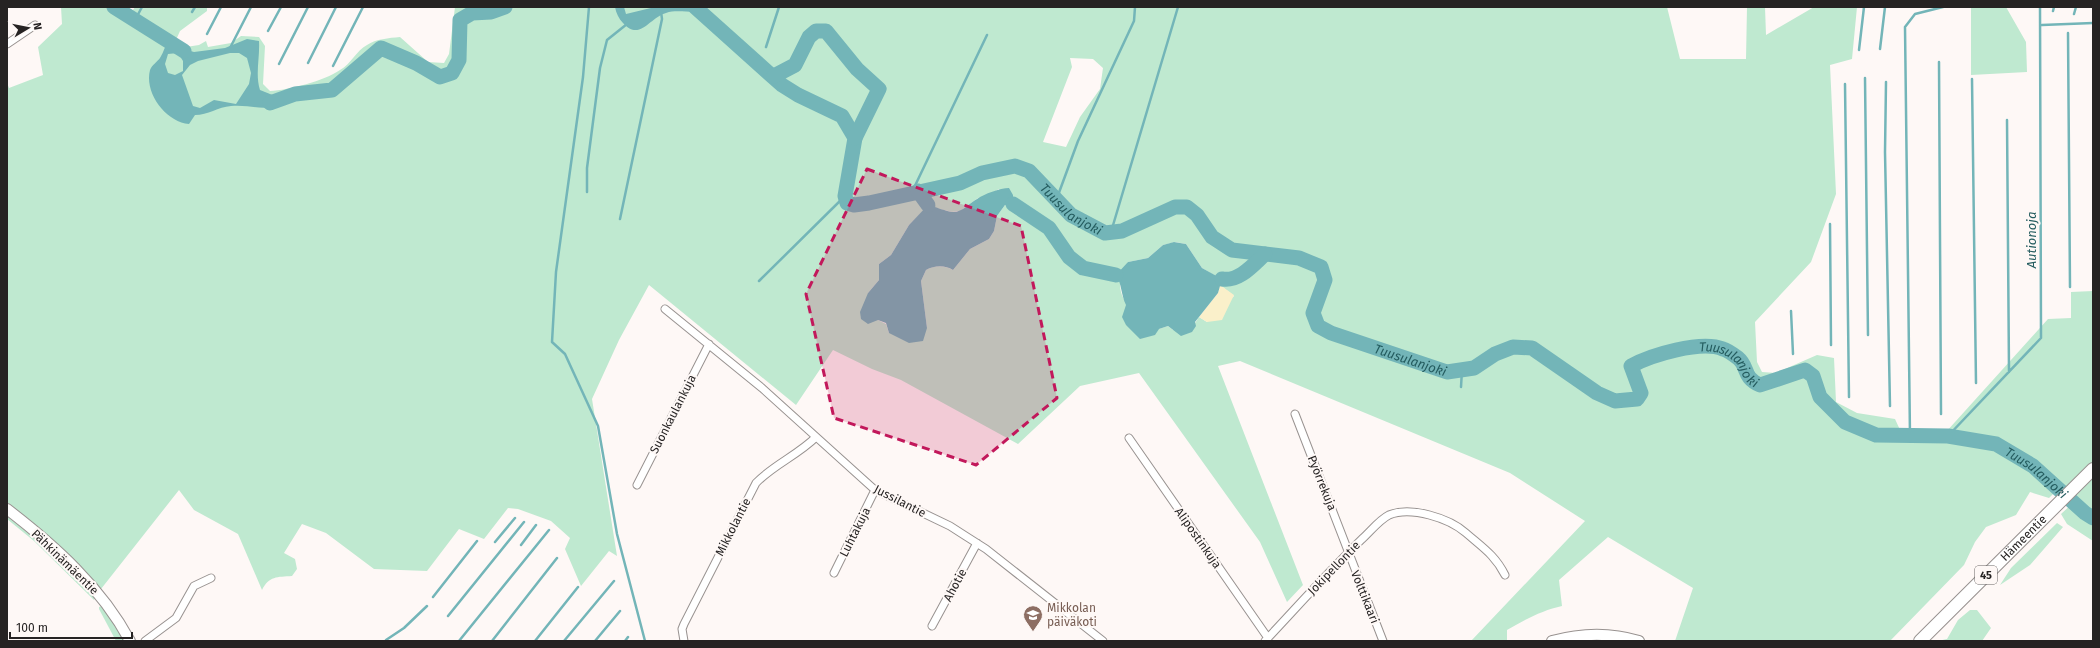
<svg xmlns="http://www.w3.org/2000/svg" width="2100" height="648" viewBox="0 0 2100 648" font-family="'Fira Sans',sans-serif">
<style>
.green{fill:#bfe9d0;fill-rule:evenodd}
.sand{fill:#faf0ca}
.water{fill:#73b5b8;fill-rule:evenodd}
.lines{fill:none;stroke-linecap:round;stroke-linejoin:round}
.stream{stroke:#73b5b8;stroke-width:2.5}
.river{stroke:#73b5b8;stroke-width:15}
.street-casing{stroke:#989290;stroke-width:9}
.secondary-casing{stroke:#989290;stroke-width:12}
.primary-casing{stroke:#989290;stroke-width:14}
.street{stroke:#fff;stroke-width:7}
.secondary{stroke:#fff;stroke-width:10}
.primary{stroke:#fff;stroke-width:12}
.marked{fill:#c2185b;fill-opacity:0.2;stroke:#c2185b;stroke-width:3;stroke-dasharray:8 5;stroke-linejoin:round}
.labels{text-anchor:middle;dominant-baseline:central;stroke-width:4;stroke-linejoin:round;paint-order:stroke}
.shield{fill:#fef8f6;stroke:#676362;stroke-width:1}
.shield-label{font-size:11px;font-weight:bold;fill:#262323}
.street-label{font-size:12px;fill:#262323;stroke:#fef8f6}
.education-label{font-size:12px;fill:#785e54;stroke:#fef8f6;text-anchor:start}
.water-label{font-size:13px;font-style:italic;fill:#245c5f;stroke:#fef8f6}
</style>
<rect width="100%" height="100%" fill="#fef8f6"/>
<path class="green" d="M61 7H126L133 10 135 7H207V11L180 31 176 40 186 47 199 45 206 41 208 47 231 43 241 36 259 37 265 46 263 84 270 91C289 90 324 81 340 70 351 64 356 51 367 45 376 39 389 38 400 37L428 62 444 63 449 54 455 7H1667L1680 59H1746L1747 7H1765L1766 35 1814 7H1857L1852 59 1830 65 1836 194 1811 262 1755 322 1757 362 1762 372 1776 373 1817 355 1834 358 1836 402 1857 413 1895 419 1901 432 1908 434 1946 432 2048 319 2071 318V292L2093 291V541L2067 524 2061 514 2074 502 2059 488 2049 498 2030 492 2016 515 1986 527 1975 542 1964 565 1890 641H1675L1693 588 1608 537 1559 580 1562 606C1543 610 1524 620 1507 630V641H1471L1585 521 1510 473 1240 361 1218 366 1303 585 1287 602 1260 542 1139 373 1080 386 1018 444 901 380 872 369 833 350 796 405 649 285 619 340 592 399 617 556 609 551 581 586 565 549 570 538 551 521 518 509 508 508 484 539 459 529 427 571 374 569 326 533 302 524 284 553 295 559 297 569 292 576C277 577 269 576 262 590L238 534 194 510 179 490 101 589 45 534 7 502V83L9 88 43 75 38 47 62 24ZM1070 58 1093 59 1103 68 1100 89 1080 117 1066 147 1043 142 1072 67ZM999 189 1005 205 997 216 994 231 989 239 970 249 953 270C944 265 935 265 926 270L921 281 927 328 889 333 886 324 878 320 868 293 879 280V264L891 255 909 225 928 206 952 212 960 211 978 198 989 195ZM1175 242 1186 244 1202 268 1221 279 1220 285 1234 296 1207 322 1199 317 1195 323 1173 330 1168 326 1159 329C1142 316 1119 307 1120 282 1120 276 1126 268 1128 262L1148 258 1163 245Z
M1971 7H2006L2026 42 2027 72 1971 75Z
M7 516C39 541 67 565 95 596L94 600 34 541 7 519Z
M2057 523 2063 527 2030 565 2000 585 2011 568Z
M102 606 117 628 124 641H116L99 609V607Z
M1970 610H1977L1991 628 1982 641H1938L1947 639 1958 620Z"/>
<path class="sand" d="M1220 285 1234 295 1222 320 1207 322 1199 317 1218 293Z"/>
<path class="water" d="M615 7H624L626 14 655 7H695L694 12C685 12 675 10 666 13 650 17 640 42 623 23 619 19 616 13 615 7Z
M169 39 187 50 194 52 225 48 247 39 259 41C260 58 255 74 260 90L275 96 288 94V99C267 115 255 104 231 106 218 107 208 115 195 115L189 124C166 122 144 93 150 70 152 65 157 62 160 58 164 52 165 45 169 39ZM230 53H239L247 58 251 73 249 84 236 104 214 100 200 108 193 106 182 75 190 65 198 61ZM168 54 178 53 183 61V71L175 75 168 73 165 64Z
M1009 188 1013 195V204L1005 205 997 216 994 231 989 239 970 249 953 270C945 265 935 265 926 270L921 281 927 328 923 341 909 343 889 333 886 323 878 320 868 324 861 319 860 312 868 293 879 280V264L891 255 909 225 928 205C936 207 945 211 952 212 962 213 969 203 977 199 984 194 1000 188 1009 188Z
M1174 242 1186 244 1202 268 1222 279 1218 293 1195 322 1196 326 1192 332 1181 336 1168 326 1159 329 1155 335 1140 339 1126 325 1122 317 1126 305C1121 295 1122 284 1116 275L1128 262 1148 258 1163 245Z"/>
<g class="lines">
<path class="stream" d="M589 7 583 77 556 272 552 342 565 354 598 426 617 534 645 641
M2053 11 2054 7
M192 12 195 7
M2074 14 2076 7
M135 20 142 7
M2042 25 2093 23
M268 31 281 7
M2068 33 2070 287
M207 34 221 7
M766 47 779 7
M230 48 251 7
M1880 49 1885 7
M1859 50 1864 7
M1939 62 1941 414
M308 63 336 7
M279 64 308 7
M333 66 363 7
M1865 78 1868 335
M1972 79 1976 383
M1886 82 1885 152 1890 406
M1845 84 1849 397
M2007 120 2009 372
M587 192V168L600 68 607 40 627 24
M912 192 987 35
M1057 198 1078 141 1134 21 1135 7
M620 219 662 19 661 12
M1830 224 1831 345
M1111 232 1178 7
M759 281 845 196
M1791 311 1793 354
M1461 387 1462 370
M1910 436 1905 27 1915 14 1943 7
M1948 436 2041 338 2040 7
M495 542 515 518
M521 545 536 525
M433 597 477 541
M448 616 524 522
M386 640 404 628 427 606
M459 641 549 530
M492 641 557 558
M535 641 578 587
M564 641 614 581
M595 641 620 611
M625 641 628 637"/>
<g class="river">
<path d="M114 7 184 51"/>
<path id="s1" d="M695 7 782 85 798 95 842 116 855 138 845 196 847 203 854 205 869 203 960 183 982 173 1015 166 1029 171 1071 215 1105 233 1122 231 1175 207H1187L1197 215 1212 237 1232 250 1299 258 1321 267 1325 280 1313 313 1318 326 1331 333 1447 372 1474 368 1495 354 1513 347 1532 348 1597 393 1615 401 1637 399 1641 393 1631 366C1651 355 1701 340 1723 349 1727 350 1734 355 1738 358 1749 367 1742 377 1760 385L1805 370 1813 376 1820 397 1845 422 1876 435 1948 436 1996 444 2033 466 2085 513 2093 518"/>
<path d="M774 76 795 65 809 37 816 31H826L857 69 879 89 855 138"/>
<path d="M270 103 295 94 332 90 381 48 416 63 440 77 452 73 459 60 460 20 472 13 491 12 505 7"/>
<path d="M918 191 928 205"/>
<path d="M1013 204 1049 228 1069 257 1083 268 1116 275"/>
<path d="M1222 279C1239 282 1253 265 1265 254"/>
</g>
<defs>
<path id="street" d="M7 44 35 25
M665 309 762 388 875 490 950 526 964 535 986 549 1103 641
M1295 414 1383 641
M1129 438 1268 638
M637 485 709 344
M834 573 875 490
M932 626 977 543
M145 641 176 618 194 586 211 578
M684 641 682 629 684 624 756 483C773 465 798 455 816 437
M1265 641C1297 607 1328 572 1362 539 1370 532 1379 520 1389 515 1411 506 1449 518 1466 533 1482 547 1495 555 1505 575"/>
<path id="secondary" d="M7 509C55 546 101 587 130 641
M1552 641C1581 633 1610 632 1639 641"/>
<g id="primary">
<path id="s2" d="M1920 641 2093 469"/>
</g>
</defs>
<use href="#street" class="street-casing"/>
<use href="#secondary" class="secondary-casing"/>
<use href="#primary" class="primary-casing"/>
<use href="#street" class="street"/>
<use href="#secondary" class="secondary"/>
<use href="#primary" class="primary"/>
</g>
<path class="marked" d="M867 169 1021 226 1057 398 976 465 834 418 806 294Z"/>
<defs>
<symbol id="school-pin" viewBox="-11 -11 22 30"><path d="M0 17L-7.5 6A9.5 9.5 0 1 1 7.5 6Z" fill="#8d6e63" stroke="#fef8f6"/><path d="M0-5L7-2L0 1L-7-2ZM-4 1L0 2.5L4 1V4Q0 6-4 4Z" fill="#fff"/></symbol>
</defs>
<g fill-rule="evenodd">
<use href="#school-pin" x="1022" y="604" width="22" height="30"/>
</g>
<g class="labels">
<rect class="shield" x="1975" y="566" width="22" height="18" rx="3"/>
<g class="shield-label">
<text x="1986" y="575">45</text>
</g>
<g class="street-label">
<text transform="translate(673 414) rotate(-63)">Suonkaulankuja</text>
<text transform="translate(1322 483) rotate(68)">Pyörrekuja</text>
<text transform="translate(900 501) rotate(27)">Jussilantie</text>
<text transform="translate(733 527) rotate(-63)">Mikkolantie</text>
<text transform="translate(855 532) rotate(-63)">Luhtakuja</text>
<text transform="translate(1198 538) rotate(55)">Alipostinkuja</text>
<text stroke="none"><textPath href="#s2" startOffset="146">Hämeentie</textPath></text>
<text transform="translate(65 562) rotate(44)">Pähkinämäentie</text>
<text transform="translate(1334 568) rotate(-46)">Jokipellontie</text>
<text transform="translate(955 585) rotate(-62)">Ahotie</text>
<text transform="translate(1365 597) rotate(68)">Volttikaari</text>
</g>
<g class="education-label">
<text x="1047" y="608">Mikkolan<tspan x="1047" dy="14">päiväkoti</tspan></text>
</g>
<g class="water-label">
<text stroke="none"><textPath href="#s1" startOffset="522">Tuusulanjoki</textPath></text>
<text transform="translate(2031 240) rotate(-90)">Autionoja</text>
<text stroke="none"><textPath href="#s1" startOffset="967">Tuusulanjoki</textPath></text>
<text stroke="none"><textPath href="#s1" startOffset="1362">Tuusulanjoki</textPath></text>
<text stroke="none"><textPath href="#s1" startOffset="1721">Tuusulanjoki</textPath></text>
</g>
</g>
<rect width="2100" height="648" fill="none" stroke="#262323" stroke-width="16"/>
<g transform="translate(28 28) rotate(80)" stroke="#fef8f6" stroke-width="3" paint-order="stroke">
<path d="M0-3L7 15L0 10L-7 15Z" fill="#262323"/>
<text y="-6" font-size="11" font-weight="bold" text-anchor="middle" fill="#262323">N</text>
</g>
<path d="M10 632v6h122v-6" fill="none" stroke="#262323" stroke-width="2"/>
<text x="16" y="632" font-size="12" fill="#262323" stroke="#fef8f6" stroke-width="3" paint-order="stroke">100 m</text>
</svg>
